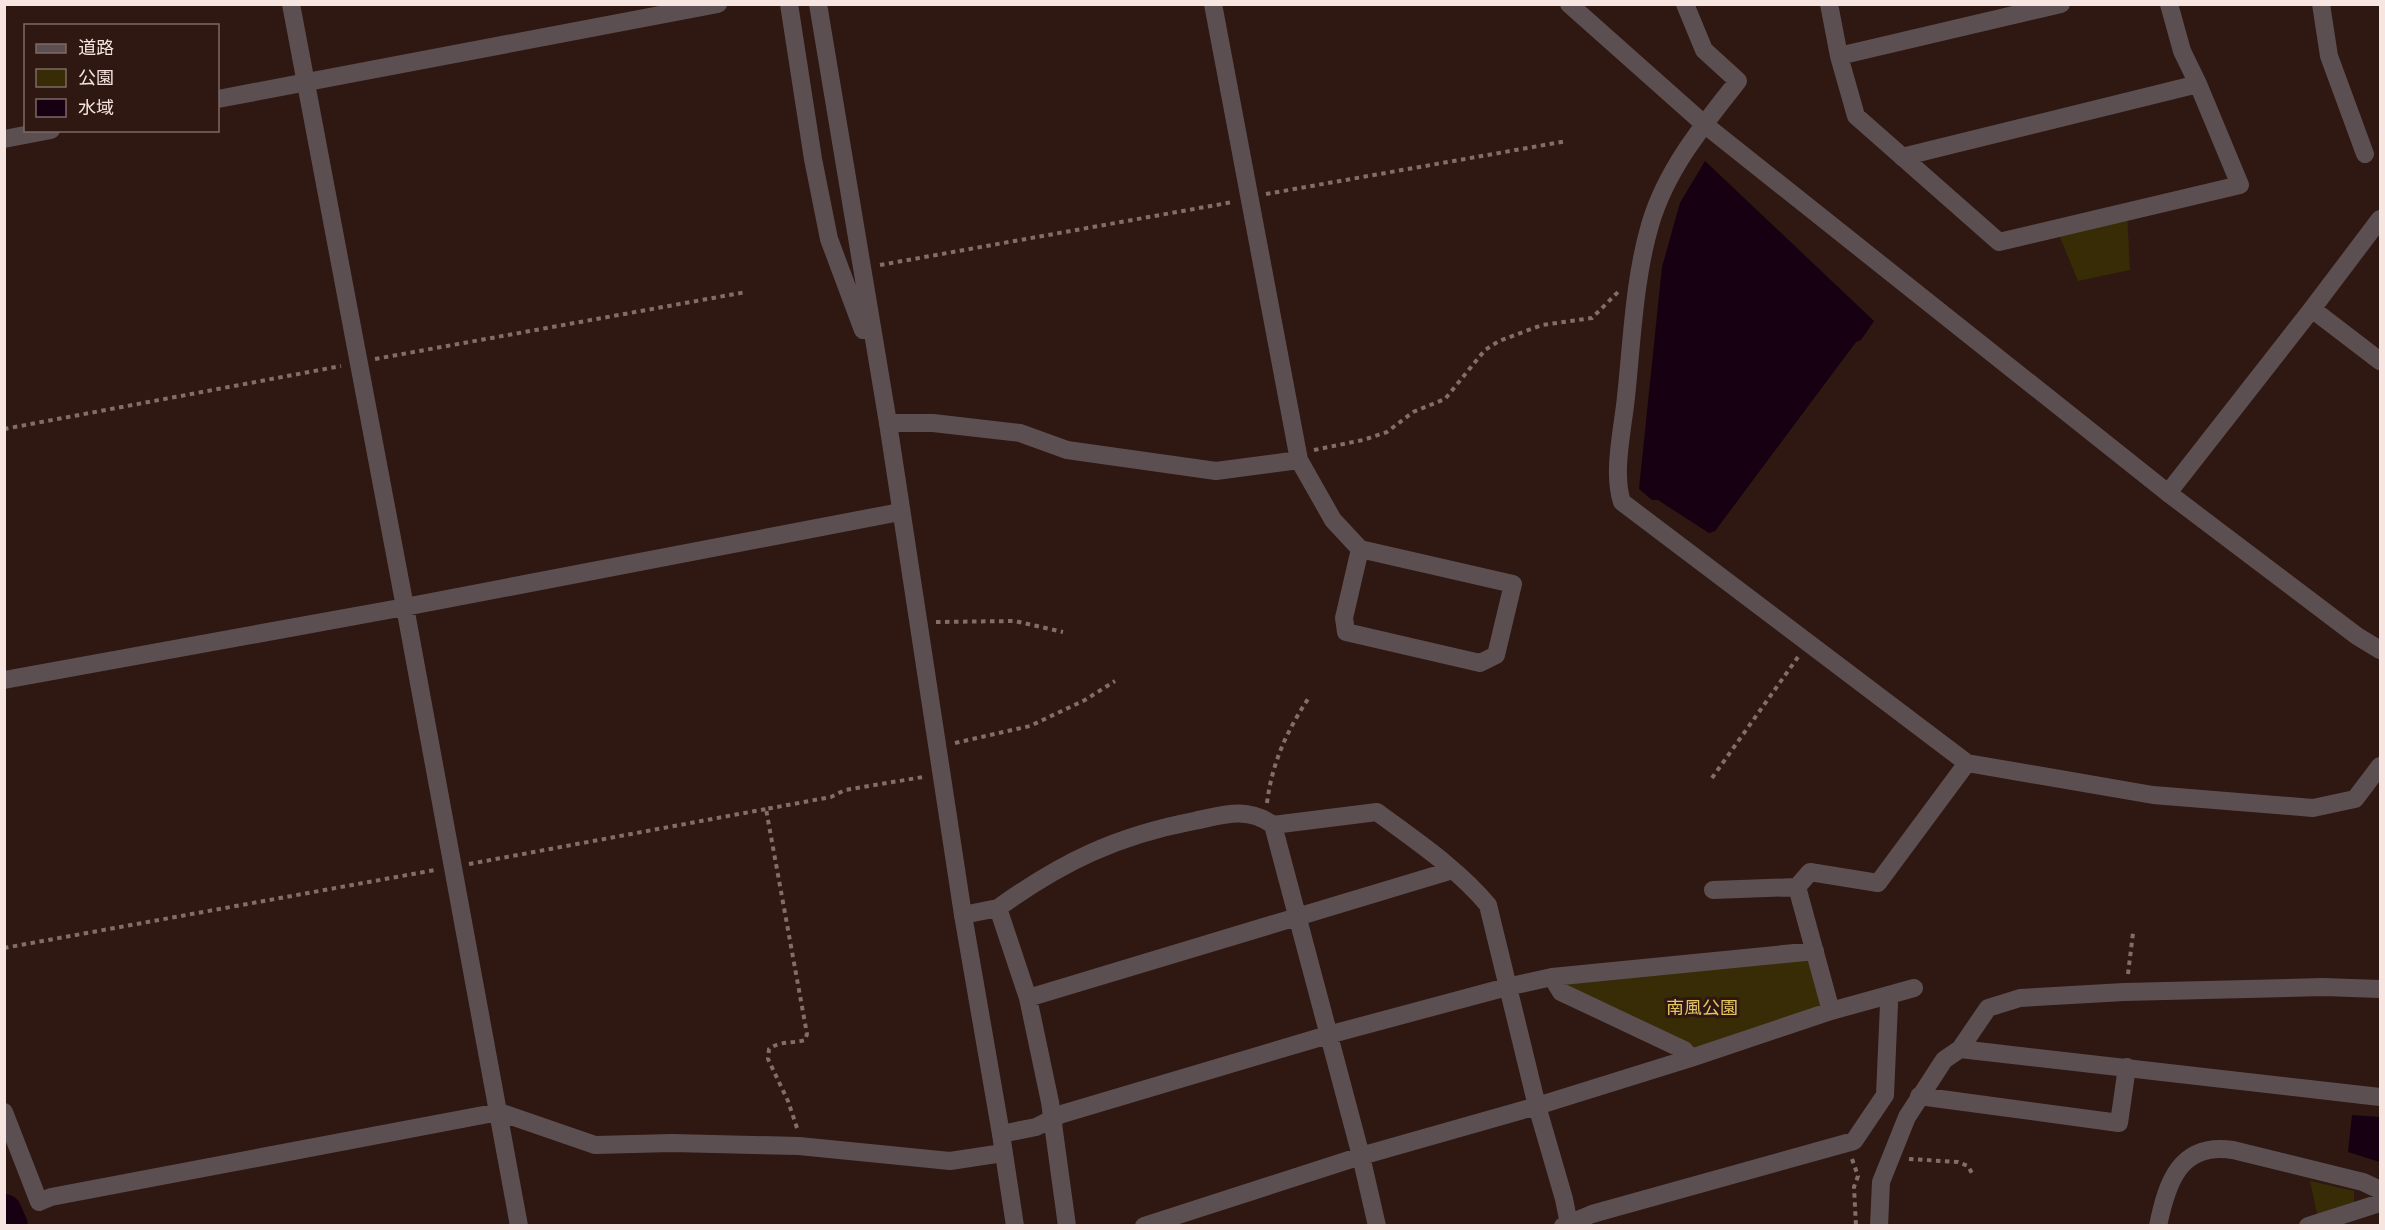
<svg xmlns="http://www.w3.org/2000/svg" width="2385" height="1230" viewBox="0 0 2385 1230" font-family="Barlow,'Noto Sans JP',sans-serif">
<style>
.green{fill:#372c06}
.water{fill:#160011}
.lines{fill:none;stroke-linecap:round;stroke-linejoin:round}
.river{stroke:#160011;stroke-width:36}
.path{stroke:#826d68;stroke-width:4;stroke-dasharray:4.5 4.5;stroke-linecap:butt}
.minor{stroke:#5c4f52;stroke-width:18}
.tertiary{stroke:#5c4f52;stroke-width:18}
.labels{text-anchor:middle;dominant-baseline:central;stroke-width:6;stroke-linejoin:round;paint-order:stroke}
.park-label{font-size:18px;fill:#e5c663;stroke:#2f1712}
</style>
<rect width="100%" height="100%" fill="#2f1712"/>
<path class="green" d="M2127 211 2130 270 2078 281 2057 230Z
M1815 951 1831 1011 1691 1058 1552 977Z
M2310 1181 2354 1191V1204L2317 1214Z"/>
<path class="water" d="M1705 161 1874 321 1861 340 1856 342 1715 531 1709 533 1658 500H1652L1639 489 1662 267 1680 203Z
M2352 1115 2380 1117V1162L2348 1152Z"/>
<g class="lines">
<path class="river" d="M4 1212 10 1226"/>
<path class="path" d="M1266 194 1567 141
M880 265 1233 202
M375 359 746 292
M4 429 341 366
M1314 450 1363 440 1387 432 1413 412 1445 399 1485 350 1499 341 1542 325 1592 318 1618 292
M936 622 1015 621 1063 632
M955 743 1030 726 1085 700 1115 681
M1712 778 1798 657
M1267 803C1272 763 1287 730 1310 696
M469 864 766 809
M4 948 435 870
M2128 974 2133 933
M797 1128 788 1101 768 1059 769 1049C781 1040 792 1044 805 1040L807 1034 766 809 831 797 845 790 923 777
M1852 1159 1858 1176 1854 1187 1856 1226
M1909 1159 1958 1162 1968 1166 1973 1175"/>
<path class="minor" d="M291 4 405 607 519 1226
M1213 4 1299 460 1333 520 1360 549 1344 618 1346 632 1480 663 1496 655 1513 584 1360 549
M1685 4 1704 50 1738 81C1703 125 1666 170 1650 225 1634 280 1632 341 1626 397 1623 428 1612 473 1622 502L1967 763 2153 795 2313 808 2355 799 2380 766
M1829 4 1839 56 1856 116 1999 242 2240 185 2198 84 2182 51 2169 4
M2321 4 2329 56 2365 154
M1839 56 2061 4
M1902 157 2198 84
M2312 309 2380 219
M888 423H933L1020 433 1067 450 1216 471 1299 460
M2168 493 2312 309 2380 361
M4 680 405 607 900 512
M1273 825 1361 1156 1377 1226
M1713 890 1797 887
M998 908C1062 862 1116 836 1194 821 1223 815 1247 806 1273 825L1377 812C1416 841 1457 868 1488 905L1537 1106 1564 1199 1569 1224 1571 1226
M963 915 998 908 1028 998 1050 1102 1067 1226
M1552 977 1561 992 1684 1050 1691 1058 1831 1011 1914 988
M1028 998 1453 870
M1831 1011 1797 887 1810 872 1878 883 1967 763
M1960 1049 2380 1097
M1919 1096 2119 1123 2127 1067
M4 1112 39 1202 51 1197 499 1112 595 1145 672 1143 799 1146 950 1161 1003 1153
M1001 1134 1036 1127 1062 1114 1328 1035 1507 987 1552 977 1815 951
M1144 1226 1361 1156 1537 1106 1691 1058
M1563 1226 1592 1214 1854 1141 1885 1095 1889 1004 1886 996
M1879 1226 1881 1182 1907 1117 1944 1060 1960 1049 1988 1008 2020 998 2124 992 2323 987 2380 989
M2158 1226C2167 1182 2180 1142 2233 1150L2363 1182 2380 1190
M2308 1226 2380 1203"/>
<path class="tertiary" d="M789 4 813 159 829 239 863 330
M818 4 888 423 963 915 1001 1134 1015 1226
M1569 4 1704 124 2168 493 2357 636 2380 650
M218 99 718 4
M4 139 51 130"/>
</g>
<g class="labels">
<g class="park-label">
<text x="1702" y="1007">南風公園</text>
</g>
</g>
<rect width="2385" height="1230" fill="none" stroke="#f6e5e0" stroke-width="12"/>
<rect x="24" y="24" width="195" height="108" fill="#2f1712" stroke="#7f6964" stroke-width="1.5"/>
<rect x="36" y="44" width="30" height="9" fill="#5c4f52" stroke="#7f6964" stroke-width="1.5"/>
<text x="78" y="54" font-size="18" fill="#f6e5e0">道路</text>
<rect x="36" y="69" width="30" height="18" fill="#372c06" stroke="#7f6964" stroke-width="1.5"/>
<text x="78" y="84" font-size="18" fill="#f6e5e0">公園</text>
<rect x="36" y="99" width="30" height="18" fill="#160011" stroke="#7f6964" stroke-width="1.5"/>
<text x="78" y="114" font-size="18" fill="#f6e5e0">水域</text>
</svg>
